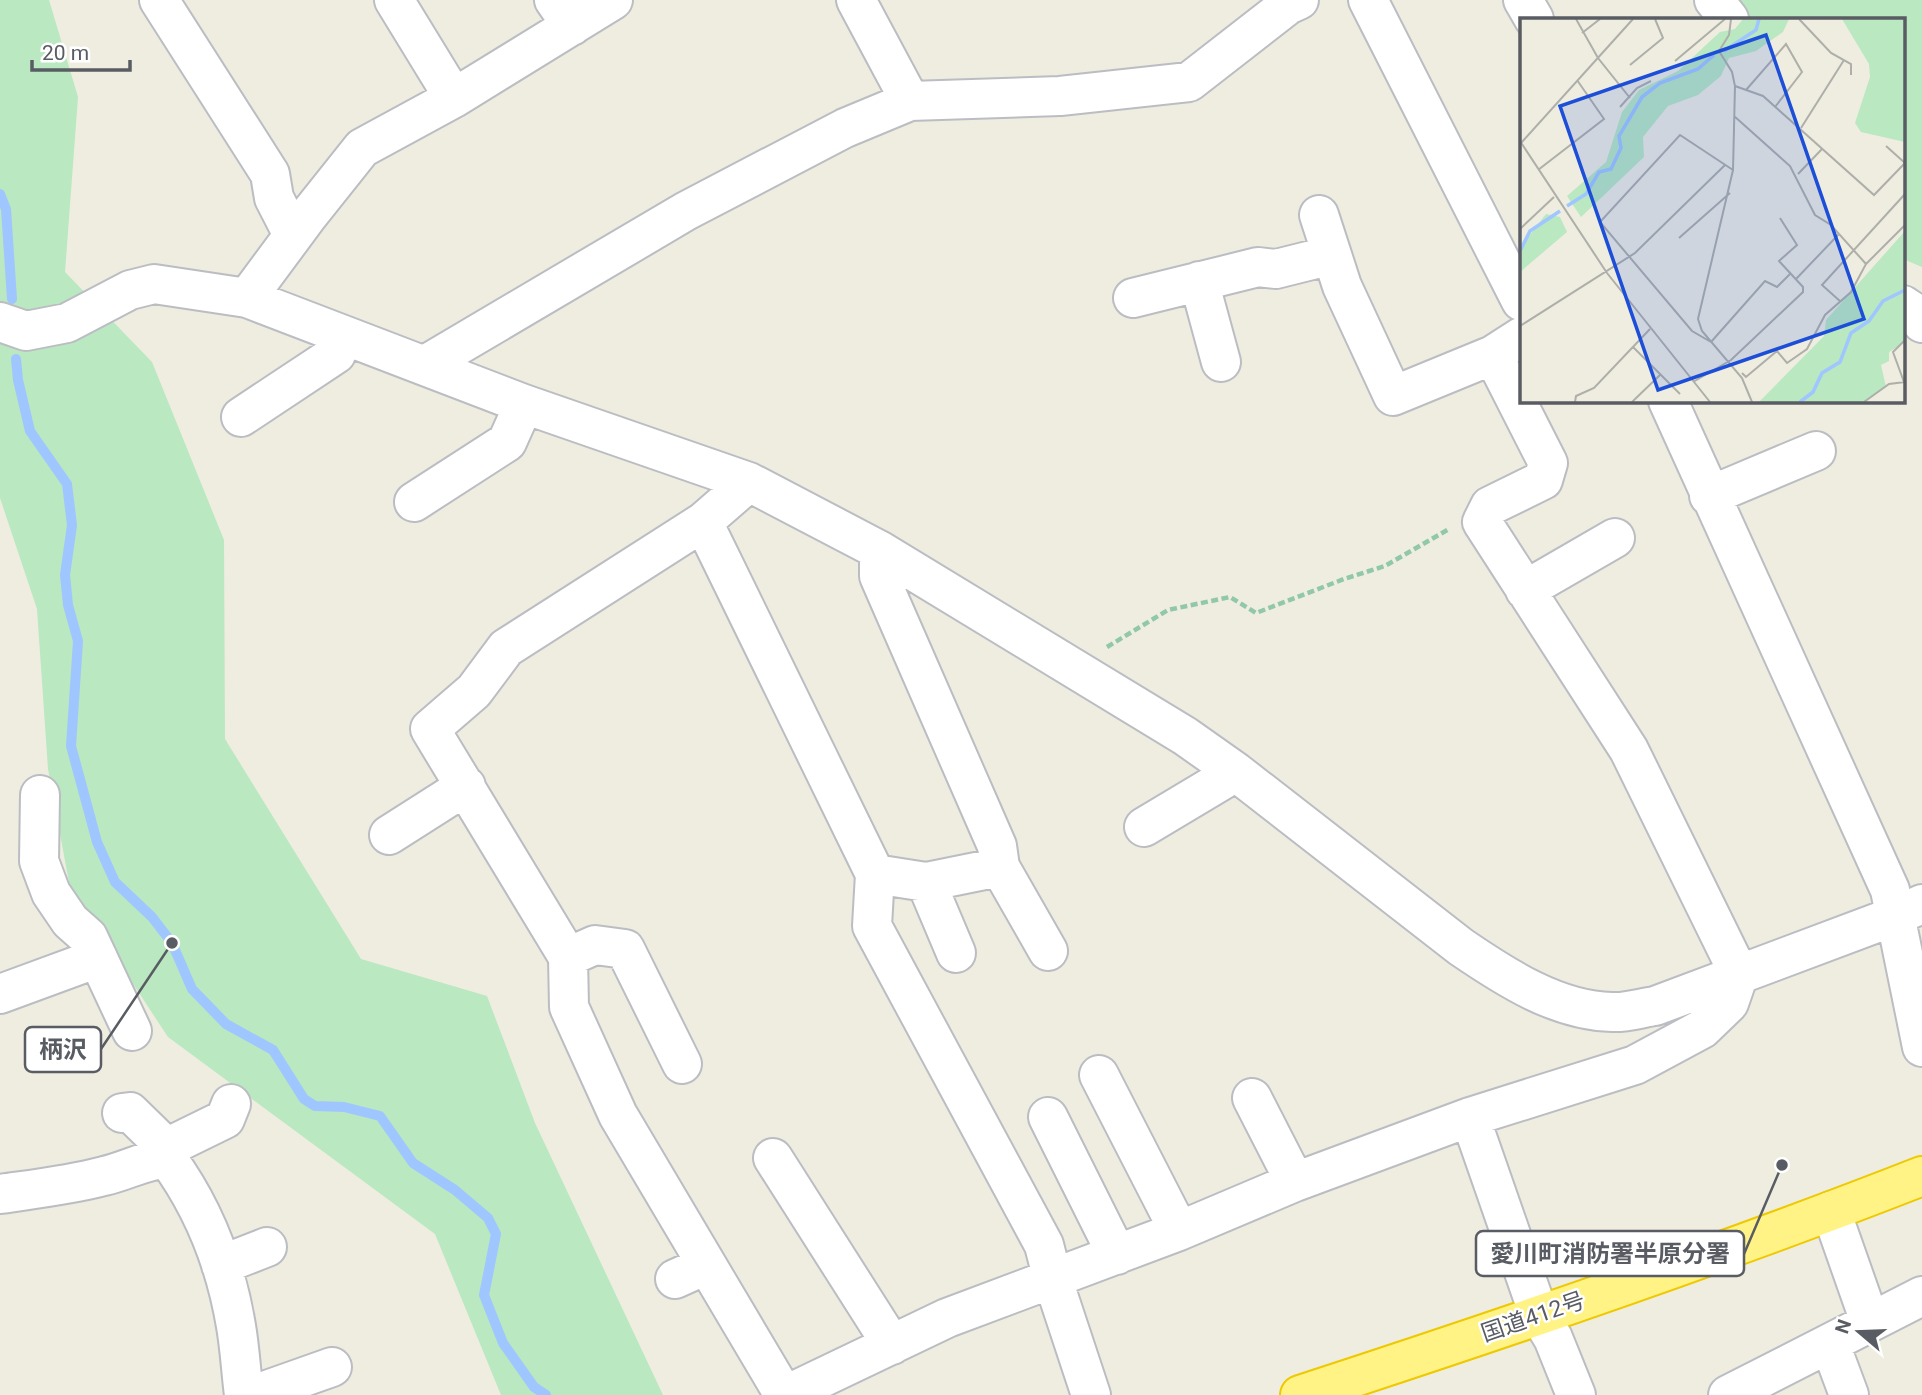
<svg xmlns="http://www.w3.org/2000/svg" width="1922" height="1395" viewBox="0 0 1922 1395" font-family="Roboto,'Noto Sans JP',sans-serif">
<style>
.green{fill:#b9e8c1}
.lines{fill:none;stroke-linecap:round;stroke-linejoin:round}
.stream{stroke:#9fc6ff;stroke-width:10}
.minor-casing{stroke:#bbbdc3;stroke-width:42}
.highway-casing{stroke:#eec900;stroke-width:42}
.path{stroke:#90c8a9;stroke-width:4.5;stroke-dasharray:7 3.5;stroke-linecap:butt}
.minor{stroke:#fff;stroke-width:38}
.highway{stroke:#fff386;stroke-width:38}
.labels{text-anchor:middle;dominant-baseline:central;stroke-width:5;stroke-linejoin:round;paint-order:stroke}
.street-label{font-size:23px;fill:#595c63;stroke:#fff}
.inset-river{fill:none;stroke:#9fc6ff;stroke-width:3.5}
.inset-road{fill:none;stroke:#aeafaa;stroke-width:2}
.view{fill:#1d4ed8;fill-opacity:0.15;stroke:#1d4ed8;stroke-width:3.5}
.inset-edge{fill:none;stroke:#595c63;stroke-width:3.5}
.leader{fill:none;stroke:#595c63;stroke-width:2.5}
.callout-dot{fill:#595c63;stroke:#fff;stroke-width:2.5}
.callout{fill:#fff;stroke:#595c63;stroke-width:2.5}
.callout-label{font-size:24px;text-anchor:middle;font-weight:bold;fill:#595c63}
</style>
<rect width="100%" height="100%" fill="#eeede0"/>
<path class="green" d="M0 0H49L78 97 65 272 152 362 224 540 225 739 361 959 487 996 535 1123 663 1395H501L435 1234 168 1037 70 888 48 769 37 609 0 498Z
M1738 0H1922V267L1903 259V19H1748Z"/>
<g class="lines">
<path class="stream" d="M0 194 6 209 12 299
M16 359 18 380 30 431 67 484 72 525 65 575 68 605 78 641 71 746 97 842 115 882 152 917 172 943 192 989 226 1024 273 1050 304 1099 315 1106 344 1107 380 1116 413 1163 455 1190 488 1218 496 1234 484 1295 503 1343 534 1387 546 1395"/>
<defs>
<path id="minor" d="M159 0 270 174 274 198 293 235
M394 0 454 98
M554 0 572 26
M856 0 910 101
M1368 0 1521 301
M1523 0 1534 19
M1714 0 1729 19
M1319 215 1332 255
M1199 281 1221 362
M247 298 307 217 362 148 454 98 613 0
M1133 298 1258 267 1276 269 1332 255 1342 286 1393 396 1493 355 1521 337
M1903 305 1915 313 1922 323
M0 322 26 331 67 323 130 290 154 284 247 298 524 404 749 482 879 550 1185 736 1236 772 1461 947C1505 977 1557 1011 1612 1012 1626 1013 1641 1008 1655 1006L1895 916 1922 904
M425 365 686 211 845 128 910 101 1060 96 1189 82 1288 5 1299 0
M1668 401 1890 890 1922 1047
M241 417 336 354 342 335
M749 482 703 522 506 648 474 691 430 729 568 957 569 1007 618 1115 784 1395
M1709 496 1816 451
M414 502 507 442 524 404
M703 522 875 874 872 926 1044 1245 1053 1280 1091 1395
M879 550V576L997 846 1000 867 1048 951
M1525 590 1615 538
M40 795 39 861 51 893 70 921 88 937 132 1031
M1144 827 1236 772
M389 835 466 786
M875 874 926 882 1000 867
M926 882 956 953
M568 957 595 945 625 949 682 1064
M0 994 98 958
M1099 1075 1179 1231
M1252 1098 1295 1182
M122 1113 130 1112 171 1152
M1048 1117 1117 1255
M1470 1117 1539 1315 1553 1338 1576 1395
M167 1158 174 1144 225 1119 231 1104
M773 1158 892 1345
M0 1194C35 1189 70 1185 104 1176 126 1171 145 1160 167 1158 203 1207 226 1266 236 1326 240 1349 241 1372 244 1395
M1831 1211 1870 1322
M221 1265 267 1247
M675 1279 706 1265
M1830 1344 1849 1395
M244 1394 267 1390 332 1367
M786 1395 947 1318 1179 1231 1295 1182 1470 1117 1635 1065 1702 1029 1729 1003 1739 974 1629 750 1482 522 1490 506 1543 480 1548 463 1493 355
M1728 1395 1922 1296"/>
<path id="highway" d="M1300 1395C1509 1327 1718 1256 1922 1176"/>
</defs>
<use href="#minor" class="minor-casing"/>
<use href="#highway" class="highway-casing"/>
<path class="path" d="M1107 647 1168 610 1230 597 1256 613 1344 579 1385 566 1449 529"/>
<use href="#minor" class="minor"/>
<use href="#highway" class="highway"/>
</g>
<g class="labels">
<g class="street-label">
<text transform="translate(1533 1317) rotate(-19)">国道412号</text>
</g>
</g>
<g transform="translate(1520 18)">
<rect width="385" height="385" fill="#eeede0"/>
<path d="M223 1H269L263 14 236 33 209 40 201 58 178 77 148 88 123 119 124 139 61 199 47 178 86 144 102 94 119 72 158 53 200 14 215 11ZM322 1H385V124L341 114 335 105 350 59 349 46ZM26 196 40 199 47 214 0 254V230ZM385 213V324L369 334V343L361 347 366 369 343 384H239L304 318 306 302Z" fill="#b9e8c1"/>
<path class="inset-river" d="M204 33 236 12 239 1M47 188 66 176 79 154 91 151 101 130 99 118 122 79 140 65 178 51 194 37M0 233 10 213 40 193M280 384 293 374 302 355 320 344 331 315 349 303 363 283 385 272"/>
<path class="inset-road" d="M56 1 78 40 110 80M211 1 209 17 199 33 212 54 215 68 213 152 178 301 182 313 222 360 232 384M279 1 311 35 331 46V57M62 15 80 1M155 43 205 1M110 47 143 20 135 1M215 68 243 78 354 177 385 145M226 72 266 26 282 54 255 89M100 89 117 70 131 63M214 98 270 148 295 197 311 207 346 246 331 274 305 297 287 331 267 345 257 333 226 359 222 355M281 110 324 42M0 123 87 255 190 384M1 125 113 1M366 128 385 145M18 152 84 101 57 62M278 156 302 131M0 211 34 179M159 220 210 175M346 246 385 207M276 261 319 216M321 284 302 267 385 176M0 308 115 235 205 147M191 324 172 313 80 204 160 117 213 152M191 324 245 263 257 269 270 256M113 329 160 376M173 364 211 342 283 274V269L259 243 277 227 260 200M384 364 373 334 385 322M55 384 56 378 74 370 130 311M112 384 141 356M344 384 369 366 385 364"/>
<path class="view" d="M246 17 344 301 138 372 40 88Z"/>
<rect width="385" height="385" class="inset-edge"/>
</g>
<path class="leader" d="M172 943L101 1049M1782 1165L1744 1254"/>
<g class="callout-dot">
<circle cx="172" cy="943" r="7"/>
<circle cx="1782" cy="1165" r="7"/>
</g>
<g class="callout">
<rect x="25" y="1027" width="76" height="45" rx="7"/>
<rect x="1476" y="1231" width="268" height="45" rx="7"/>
</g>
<g class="callout-label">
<text x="63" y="1058">柄沢</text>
<text x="1610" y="1262">愛川町消防署半原分署</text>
</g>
<g transform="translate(1859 1332) rotate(289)" stroke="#ffffff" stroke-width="5" paint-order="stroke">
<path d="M0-5L12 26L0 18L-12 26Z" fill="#595c63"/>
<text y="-10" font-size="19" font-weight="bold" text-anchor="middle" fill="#595c63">N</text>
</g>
<path d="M32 60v10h98v-10" fill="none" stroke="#595c63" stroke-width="3.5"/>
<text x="42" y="60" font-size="21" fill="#595c63" stroke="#ffffff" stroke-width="5" paint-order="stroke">20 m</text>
</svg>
